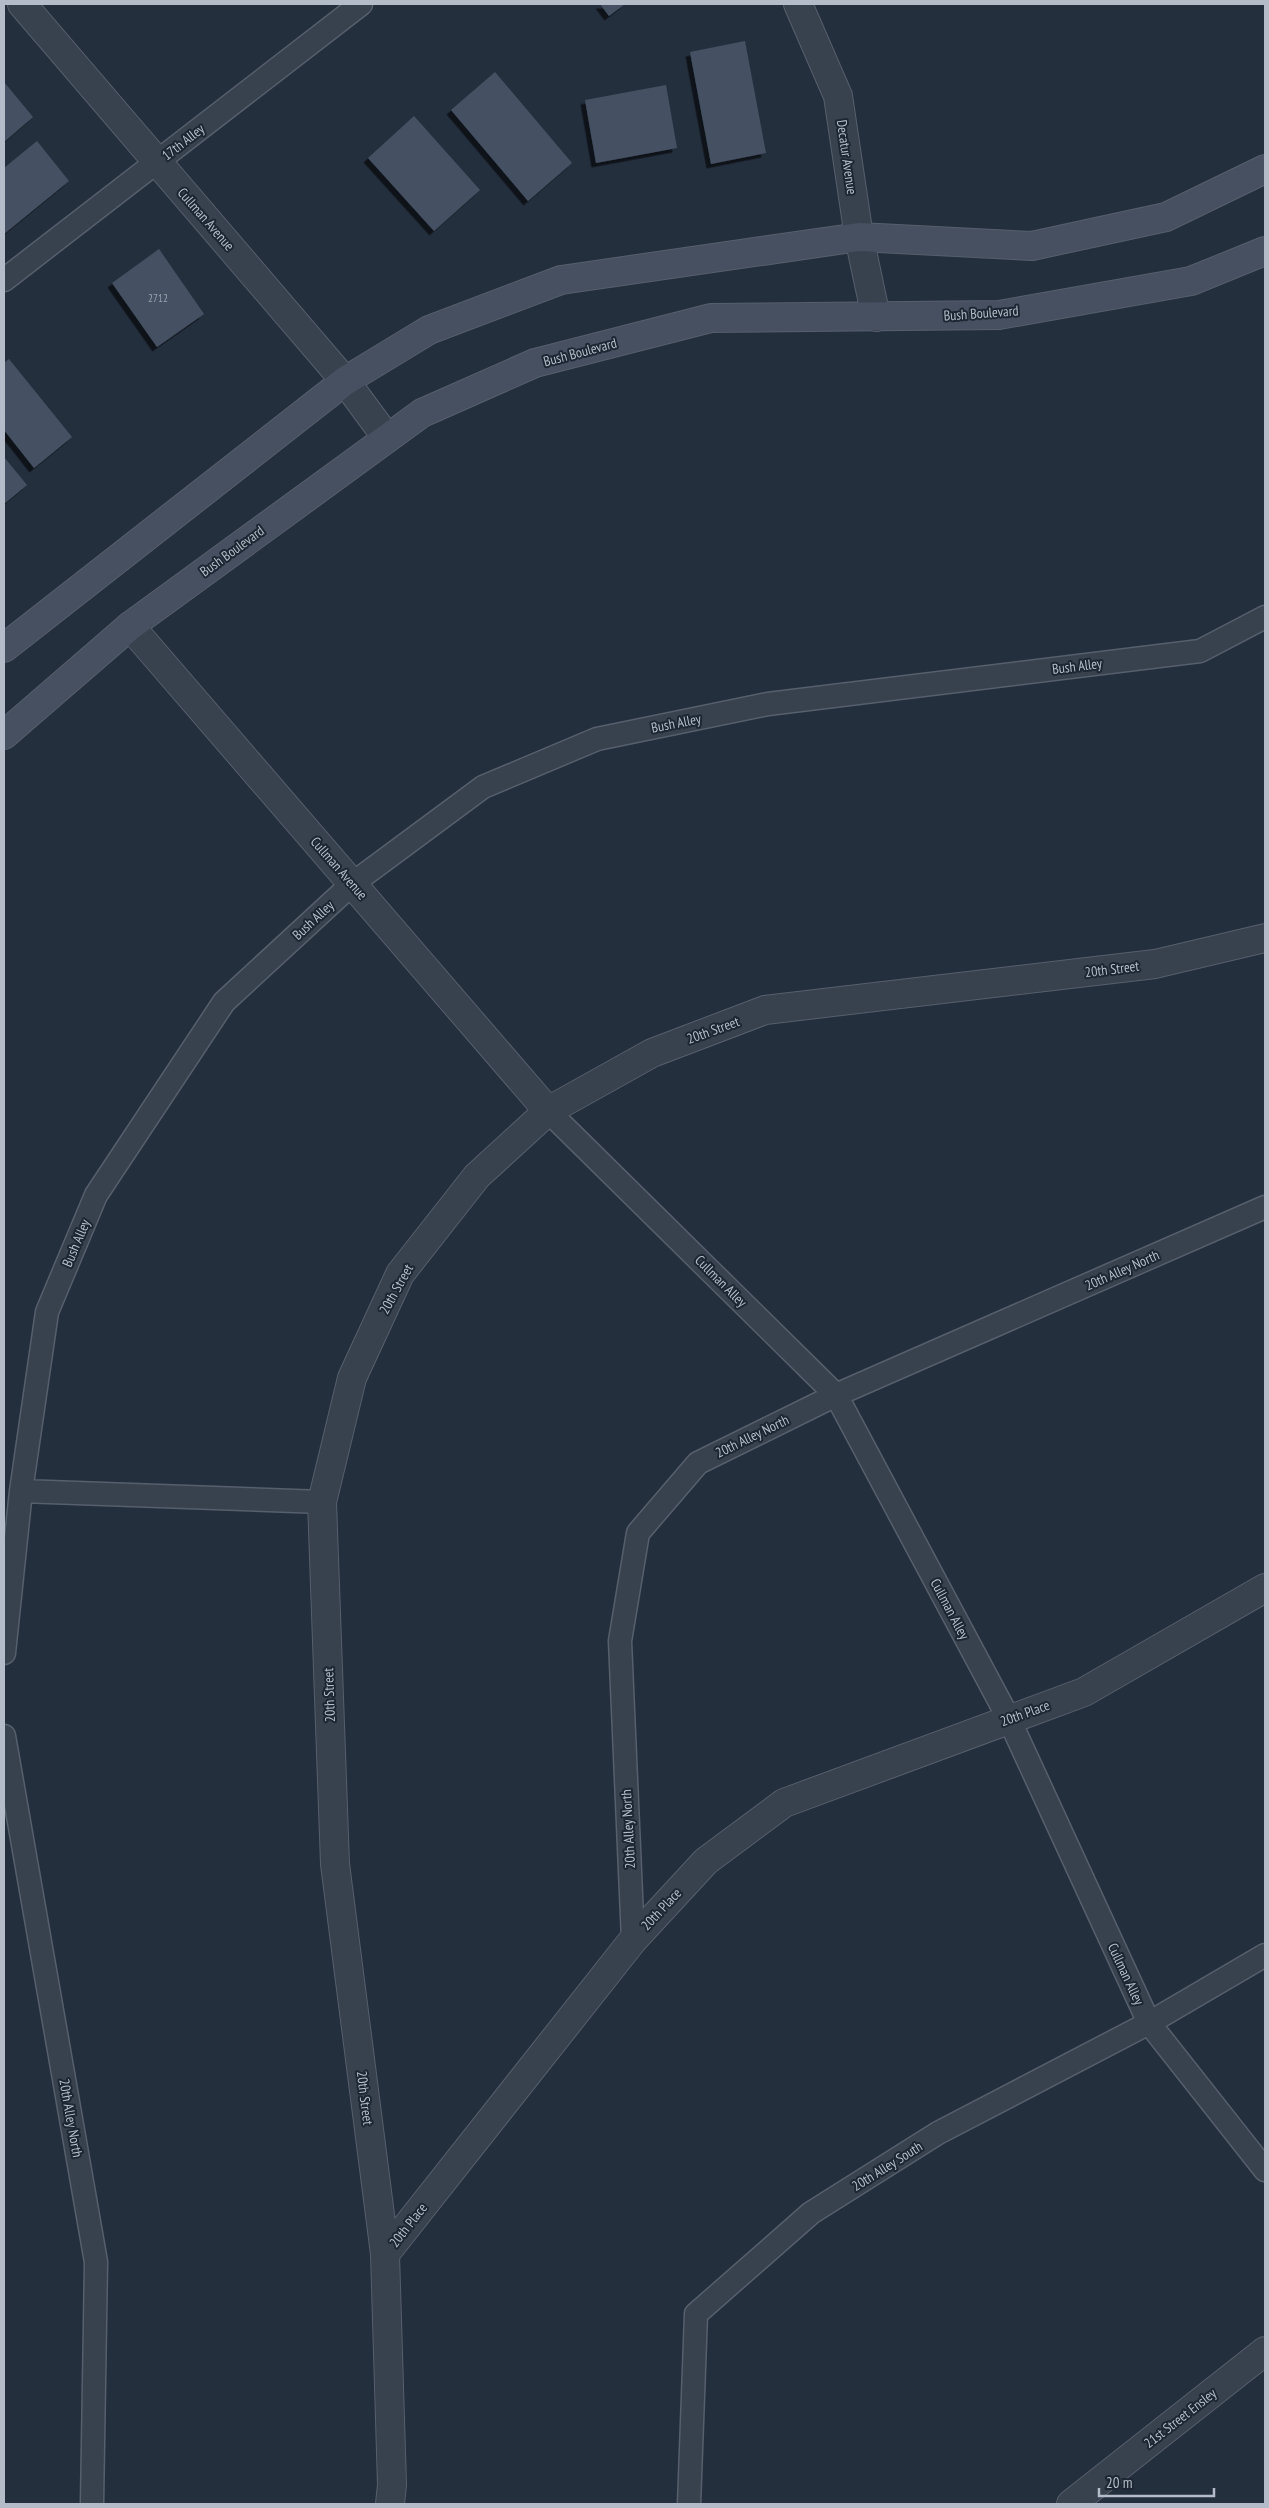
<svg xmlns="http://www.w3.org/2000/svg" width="1269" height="2508" viewBox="0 0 1269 2508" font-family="'PT Sans Narrow',sans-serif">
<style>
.building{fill:#455162;filter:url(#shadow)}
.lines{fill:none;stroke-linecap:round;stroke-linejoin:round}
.service-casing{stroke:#565f6c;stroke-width:25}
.minor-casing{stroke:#565f6c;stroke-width:30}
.secondary-casing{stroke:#565f6c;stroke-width:30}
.service{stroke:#38414e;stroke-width:22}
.minor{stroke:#38414e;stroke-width:28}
.secondary{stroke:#465061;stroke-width:28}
.labels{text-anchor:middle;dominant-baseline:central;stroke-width:4;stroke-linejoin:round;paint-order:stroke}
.number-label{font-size:11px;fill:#98a1af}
.street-label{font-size:14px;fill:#b4bcc9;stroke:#1d2633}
</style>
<defs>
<filter id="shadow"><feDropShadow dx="-4.5" dy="4.5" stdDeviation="0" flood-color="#0009"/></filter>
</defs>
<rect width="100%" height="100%" fill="#242f3e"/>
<path class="building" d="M600 4H625L609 16Z
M745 41 766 153 711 164 690 52Z
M495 72 572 163 528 201 451 110Z
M4 82 33 117 4 142Z
M666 85 677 148 596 163 585 100Z
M414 116 480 190 434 231 368 158Z
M37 141 69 181 4 234V168Z
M159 249 204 314 157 347 112 283Z
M9 359 72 437 34 468 4 430V363Z
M4 457 27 485 4 504Z"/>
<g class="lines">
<defs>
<path id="service" d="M4 280 361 4
M548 1111 836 1395 1009 1719 1149 2023 1265 2170
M21 1491 322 1502
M4 1653 21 1491 47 1312 96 1195 224 1002 352 884 483 787 597 739 768 704 1200 651 1265 617
M4 1736 96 2262 92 2504
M633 1940 620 1641 638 1533 698 1463 836 1395 1265 1207
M689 2504 696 2314 811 2213 938 2133 1149 2023 1265 1955"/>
<path id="minor" d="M22 4 345 381 387 438
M798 4 838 96 859 237 876 317
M130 626 548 1111
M385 2254 335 1864 322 1502 352 1378 400 1274 477 1176 548 1111 652 1053 765 1010 1155 964 1265 938
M390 2504 392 2485 385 2254 633 1940 706 1861 784 1803 1084 1692 1265 1588
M1071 2504 1265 2351"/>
<path id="secondary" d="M4 648 345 381 429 330 561 280 859 237 1032 246 1166 217 1265 169
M4 735 130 626 422 413 535 363 711 318 999 315 1191 281 1265 251"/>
</defs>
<use href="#service" class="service-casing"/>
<use href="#minor" class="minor-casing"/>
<use href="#secondary" class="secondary-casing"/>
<use href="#service" class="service"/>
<use href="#minor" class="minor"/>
<use href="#secondary" class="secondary"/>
</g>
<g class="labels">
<g class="number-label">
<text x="158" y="298">2712</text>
</g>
<g class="street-label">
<text transform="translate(183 142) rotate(-38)">17th Alley</text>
<text transform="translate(847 157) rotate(82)">Decatur Avenue</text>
<text transform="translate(206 219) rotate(49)">Cullman Avenue</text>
<text transform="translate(981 313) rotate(-4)">Bush Boulevard</text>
<text transform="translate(580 352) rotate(-15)">Bush Boulevard</text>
<text transform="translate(232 551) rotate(-36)">Bush Boulevard</text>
<text transform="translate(1077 666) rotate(-7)">Bush Alley</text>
<text transform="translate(676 723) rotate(-11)">Bush Alley</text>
<text transform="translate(339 868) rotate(49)">Cullman Avenue</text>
<text transform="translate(313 920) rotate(-43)">Bush Alley</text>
<text transform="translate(1112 969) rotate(-7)">20th Street</text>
<text transform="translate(713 1030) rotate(-20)">20th Street</text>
<text transform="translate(76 1243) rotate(-67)">Bush Alley</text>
<text transform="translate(1122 1270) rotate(-24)">20th Alley North</text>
<text transform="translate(721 1281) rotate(45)">Cullman Alley</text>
<text transform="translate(396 1289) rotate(-61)">20th Street</text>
<text transform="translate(752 1436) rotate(-26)">20th Alley North</text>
<text transform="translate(950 1609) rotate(62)">Cullman Alley</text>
<text transform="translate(329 1695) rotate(-92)">20th Street</text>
<text transform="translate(1025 1713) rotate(-20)">20th Place</text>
<text transform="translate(628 1829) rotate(-93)">20th Alley North</text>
<text transform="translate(661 1909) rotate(-47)">20th Place</text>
<text transform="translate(1126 1974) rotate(65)">Cullman Alley</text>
<text transform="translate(365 2098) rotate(83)">20th Street</text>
<text transform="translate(71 2118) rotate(80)">20th Alley North</text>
<text transform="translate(887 2166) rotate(-32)">20th Alley South</text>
<text transform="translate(408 2225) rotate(-52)">20th Place</text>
<text transform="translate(1180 2418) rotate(-38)">21st Street Ensley</text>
</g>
</g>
<rect width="1269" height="2508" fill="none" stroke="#b4bcc9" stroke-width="10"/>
<path d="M1099 2488v8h115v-8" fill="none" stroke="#b4bcc9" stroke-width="2.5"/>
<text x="1106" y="2488" font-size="15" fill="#b4bcc9" stroke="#1d2633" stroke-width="4" paint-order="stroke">20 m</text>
</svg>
